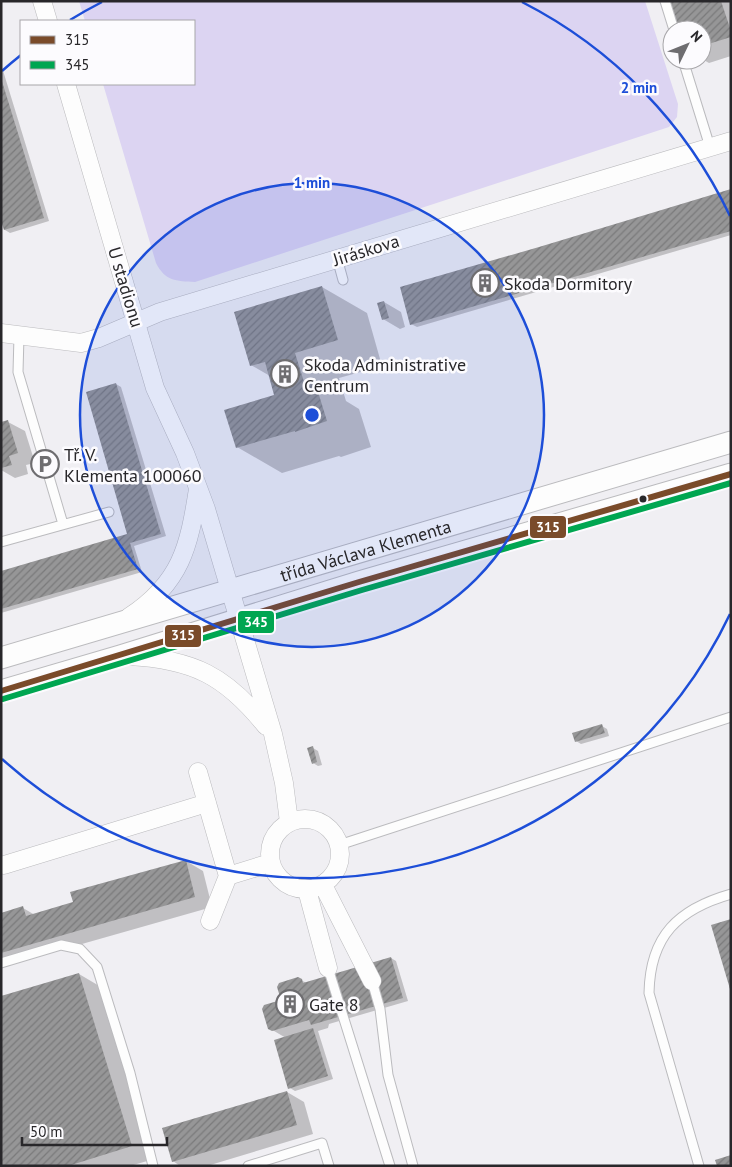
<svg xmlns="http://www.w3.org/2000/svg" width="732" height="1167" viewBox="0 0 732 1167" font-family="'PT Sans',sans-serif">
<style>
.pitch{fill:#dcd4f2}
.shadow{fill:#0003}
.building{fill:url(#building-hatch)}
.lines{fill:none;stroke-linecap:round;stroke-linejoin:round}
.service-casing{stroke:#bbbbbe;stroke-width:11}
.minor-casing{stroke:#bbbbbe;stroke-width:19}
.tertiary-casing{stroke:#bbbbbe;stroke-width:23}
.service{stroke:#fdfdfd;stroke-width:9}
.minor{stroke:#fdfdfd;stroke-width:18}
.tertiary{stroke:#fdfdfd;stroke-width:21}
.bus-1-casing{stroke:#fcfbfe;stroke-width:10}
.bus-2-casing{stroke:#fcfbfe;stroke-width:10}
.bus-1{stroke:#7a4b2a;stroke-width:6}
.bus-2{stroke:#00a651;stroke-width:6}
.ring{fill:none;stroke:#1d4ed8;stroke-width:2.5}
.bus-dot{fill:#28272a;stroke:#fcfbfe;stroke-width:2}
.labels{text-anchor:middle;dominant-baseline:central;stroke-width:5;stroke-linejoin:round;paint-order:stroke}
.street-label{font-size:18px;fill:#28272a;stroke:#fcfbfe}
.poi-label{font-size:18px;fill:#28272a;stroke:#fcfbfe;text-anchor:start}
.centre{fill:#1d4ed8;stroke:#fcfbfe;stroke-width:2.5}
.ring-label{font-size:15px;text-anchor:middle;font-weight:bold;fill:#1d4ed8;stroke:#fcfbfe;stroke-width:5;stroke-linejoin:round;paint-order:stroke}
.line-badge{stroke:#fcfbfe;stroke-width:2}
.badge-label{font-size:14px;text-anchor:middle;font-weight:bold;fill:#fff}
</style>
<defs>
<pattern id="building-hatch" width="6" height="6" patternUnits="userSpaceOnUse" patternTransform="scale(1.25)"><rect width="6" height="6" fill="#969697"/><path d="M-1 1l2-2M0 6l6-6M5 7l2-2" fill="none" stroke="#7a7a7b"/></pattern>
</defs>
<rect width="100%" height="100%" fill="#f0eff3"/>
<path class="pitch" d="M79 1H645L678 104 677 117 669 127 195 282C176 281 165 281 156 263L103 84H194V21H85Z"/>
<path class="shadow" d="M671 1H731V56L709 63 702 59V30H680Z
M1 64 49 221 10 233 5 230 1 217Z
M731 191V235L417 327 411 324Z
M322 287 367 313 382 366 339 378 346 401 359 409 371 447 341 457 339 456 282 473 237 447 276 396 270 376 251 365Z
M384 302 401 312 405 327 400 329 383 319Z
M116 384 121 387 166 536 134 546 142 572 1 613V572L129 535Z
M8 422 25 431 35 463 26 465 28 474 15 478 1 470V424Z
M602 726 607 729 609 736 581 744 576 741Z
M313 748 318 751 322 765 318 766 313 763Z
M186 861 203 871 212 907 1 967V914L23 908 35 915 75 903Z
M391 958 396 961 408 1001 329 1024 328 1028 318 1031 333 1079 295 1091 290 1088 286 1038 269 1028 282 1001 298 979 307 983Z
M79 974 101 987 154 1159 130 1166H1Z
M287 1092 304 1102 313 1134 207 1166H180L173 1161Z"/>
<path class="building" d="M670 1H721L731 31V37L702 46V30H679Z
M1 78 44 218 4 230 1 221Z
M731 189V231L410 325 400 287 539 247Z
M322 286 338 340 295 353 305 385 315 382 327 421 295 432V431L236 448 224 410 274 395 265 362 250 366 234 312Z
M384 301 389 318 382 320 377 303Z
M116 383 161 534 130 543 138 569 1 609V571L127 534 86 392Z
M8 420 18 453 9 456 12 465 1 468V422Z
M602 724 605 733 575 742 572 733Z
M313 746 317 762 312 764 307 748Z
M186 860 195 897 1 953V913L23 906 26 916 73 902 70 892Z
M731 919V989H730L711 925Z
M391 957 403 998 311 1025 309 1020 272 1031 268 1029 262 1009 264 1005 281 1000 277 987 279 983 298 977 302 979 303 983Z
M79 973 132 1146 68 1166H1V996Z
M313 1028 328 1076 288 1089 274 1040Z
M287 1091 297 1125 172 1162 162 1128Z
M731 1155V1166H717L715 1160Z"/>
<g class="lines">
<defs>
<path id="service" d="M665 1 674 30
M683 60 710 147
M337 258 343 280
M19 336 18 372 63 524
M1 542 109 512
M339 845 731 717
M1 963 61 945 80 949 97 967 130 1073 153 1166
M328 968 390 1166
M372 981 380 1009 388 1075 413 1166
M248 1166 322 1143 329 1166
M699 1166 649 993C650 936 678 909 731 894"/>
<path id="minor" d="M42 1 48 21
M66 84 155 388 185 453 206 509 273 734 284 783 289 822
M1 333 81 343 99 338 160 312 731 141
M129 617C181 583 189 547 198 489
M128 656C193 659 226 676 266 726
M198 772 228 876
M270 854a35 35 0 1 1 70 0a35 35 0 1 1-70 0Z
M4 865 207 803
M323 885 372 981
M307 890 328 968
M210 921 228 876 270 863"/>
<g id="tertiary">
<path id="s1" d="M1 658 731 442"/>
<path d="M1 691 120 656 359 582 731 474"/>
</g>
</defs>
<use href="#service" class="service-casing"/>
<use href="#minor" class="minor-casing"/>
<use href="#tertiary" class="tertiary-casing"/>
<use href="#service" class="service"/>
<use href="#minor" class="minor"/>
<use href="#tertiary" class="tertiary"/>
<defs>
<path id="bus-1" d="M1 691 359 582 731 474"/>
<path id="bus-2" d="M3 699 362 590 731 483"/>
</defs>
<use href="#bus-1" class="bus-1-casing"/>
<use href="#bus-2" class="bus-2-casing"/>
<use href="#bus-1" class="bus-1"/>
<use href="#bus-2" class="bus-2"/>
</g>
<circle cx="312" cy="415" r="232" fill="#1d4ed8" fill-opacity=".12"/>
<g class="ring">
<circle cx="312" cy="415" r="232"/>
<path d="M730 614A463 463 0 0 1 2 759M2 71A463 463 0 0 1 21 55M70 20A463 463 0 0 1 102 2M522 2A463 463 0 0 1 730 216"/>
</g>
<defs>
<symbol id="building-ring" viewBox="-11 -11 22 22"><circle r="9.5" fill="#fcfbfe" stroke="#6e6d70" stroke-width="1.5"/><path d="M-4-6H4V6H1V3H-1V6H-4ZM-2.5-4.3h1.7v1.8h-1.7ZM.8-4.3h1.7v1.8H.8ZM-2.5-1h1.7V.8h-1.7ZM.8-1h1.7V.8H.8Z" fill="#6e6d70"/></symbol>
<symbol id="parking-ring" viewBox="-11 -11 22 22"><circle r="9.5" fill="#fcfbfe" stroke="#6e6d70" stroke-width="1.5"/><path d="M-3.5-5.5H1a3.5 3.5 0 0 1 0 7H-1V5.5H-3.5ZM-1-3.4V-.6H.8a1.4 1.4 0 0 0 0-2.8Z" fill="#6e6d70"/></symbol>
</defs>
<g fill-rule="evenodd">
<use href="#building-ring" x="469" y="267" width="32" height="32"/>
<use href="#building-ring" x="269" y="358" width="32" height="32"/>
<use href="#parking-ring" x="29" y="448" width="32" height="32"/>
<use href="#building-ring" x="274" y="988" width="32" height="32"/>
</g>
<circle class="bus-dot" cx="643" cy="499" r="4.5"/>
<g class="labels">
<g class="street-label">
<text transform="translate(366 250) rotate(-17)">Jiráskova</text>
<text transform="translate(126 287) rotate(73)">U stadionu</text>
<text stroke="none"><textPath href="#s1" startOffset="380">třída Václava Klementa</textPath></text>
</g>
<g class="poi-label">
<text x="504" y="283">Skoda Dormitory</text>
<text x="304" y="364">Skoda Administrative<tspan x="304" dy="21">Centrum</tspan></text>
<text x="64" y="454">Tř. V.<tspan x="64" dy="21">Klementa 100060</tspan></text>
<text x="309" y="1004">Gate 8</text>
</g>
</g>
<circle cx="312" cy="415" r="8" class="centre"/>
<g class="ring-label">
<text x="639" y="93">2 min</text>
<text x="312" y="188">1 min</text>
</g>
<g class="line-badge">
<rect x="529" y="515" width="38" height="24" rx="5" fill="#7a4b2a"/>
<rect x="237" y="610" width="38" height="24" rx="5" fill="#00a651"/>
<rect x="164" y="624" width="38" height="24" rx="5" fill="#7a4b2a"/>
</g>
<g class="badge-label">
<text x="548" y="532">315</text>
<text x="256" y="627">345</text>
<text x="183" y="640">315</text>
</g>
<rect width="732" height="1167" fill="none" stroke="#28272a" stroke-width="5"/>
<rect x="20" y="20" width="175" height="65" fill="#fcfbfe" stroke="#a7a6a9"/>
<rect x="30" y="36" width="25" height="8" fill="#7a4b2a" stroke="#a7a6a9"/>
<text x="65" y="45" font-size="15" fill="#28272a">315</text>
<rect x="30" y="61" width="25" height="8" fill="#00a651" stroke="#a7a6a9"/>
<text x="65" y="70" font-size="15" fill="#28272a">345</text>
<g transform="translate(687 45) rotate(47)"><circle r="24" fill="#fcfbfe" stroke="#a7a6a9"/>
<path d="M0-4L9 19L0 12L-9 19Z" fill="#6e6d70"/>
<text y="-8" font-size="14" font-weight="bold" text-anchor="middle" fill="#28272a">N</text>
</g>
<path d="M22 1137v8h145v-8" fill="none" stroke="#28272a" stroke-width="2.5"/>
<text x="30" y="1137" font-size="15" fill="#28272a" stroke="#fcfbfe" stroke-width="4" paint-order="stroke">50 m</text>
</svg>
